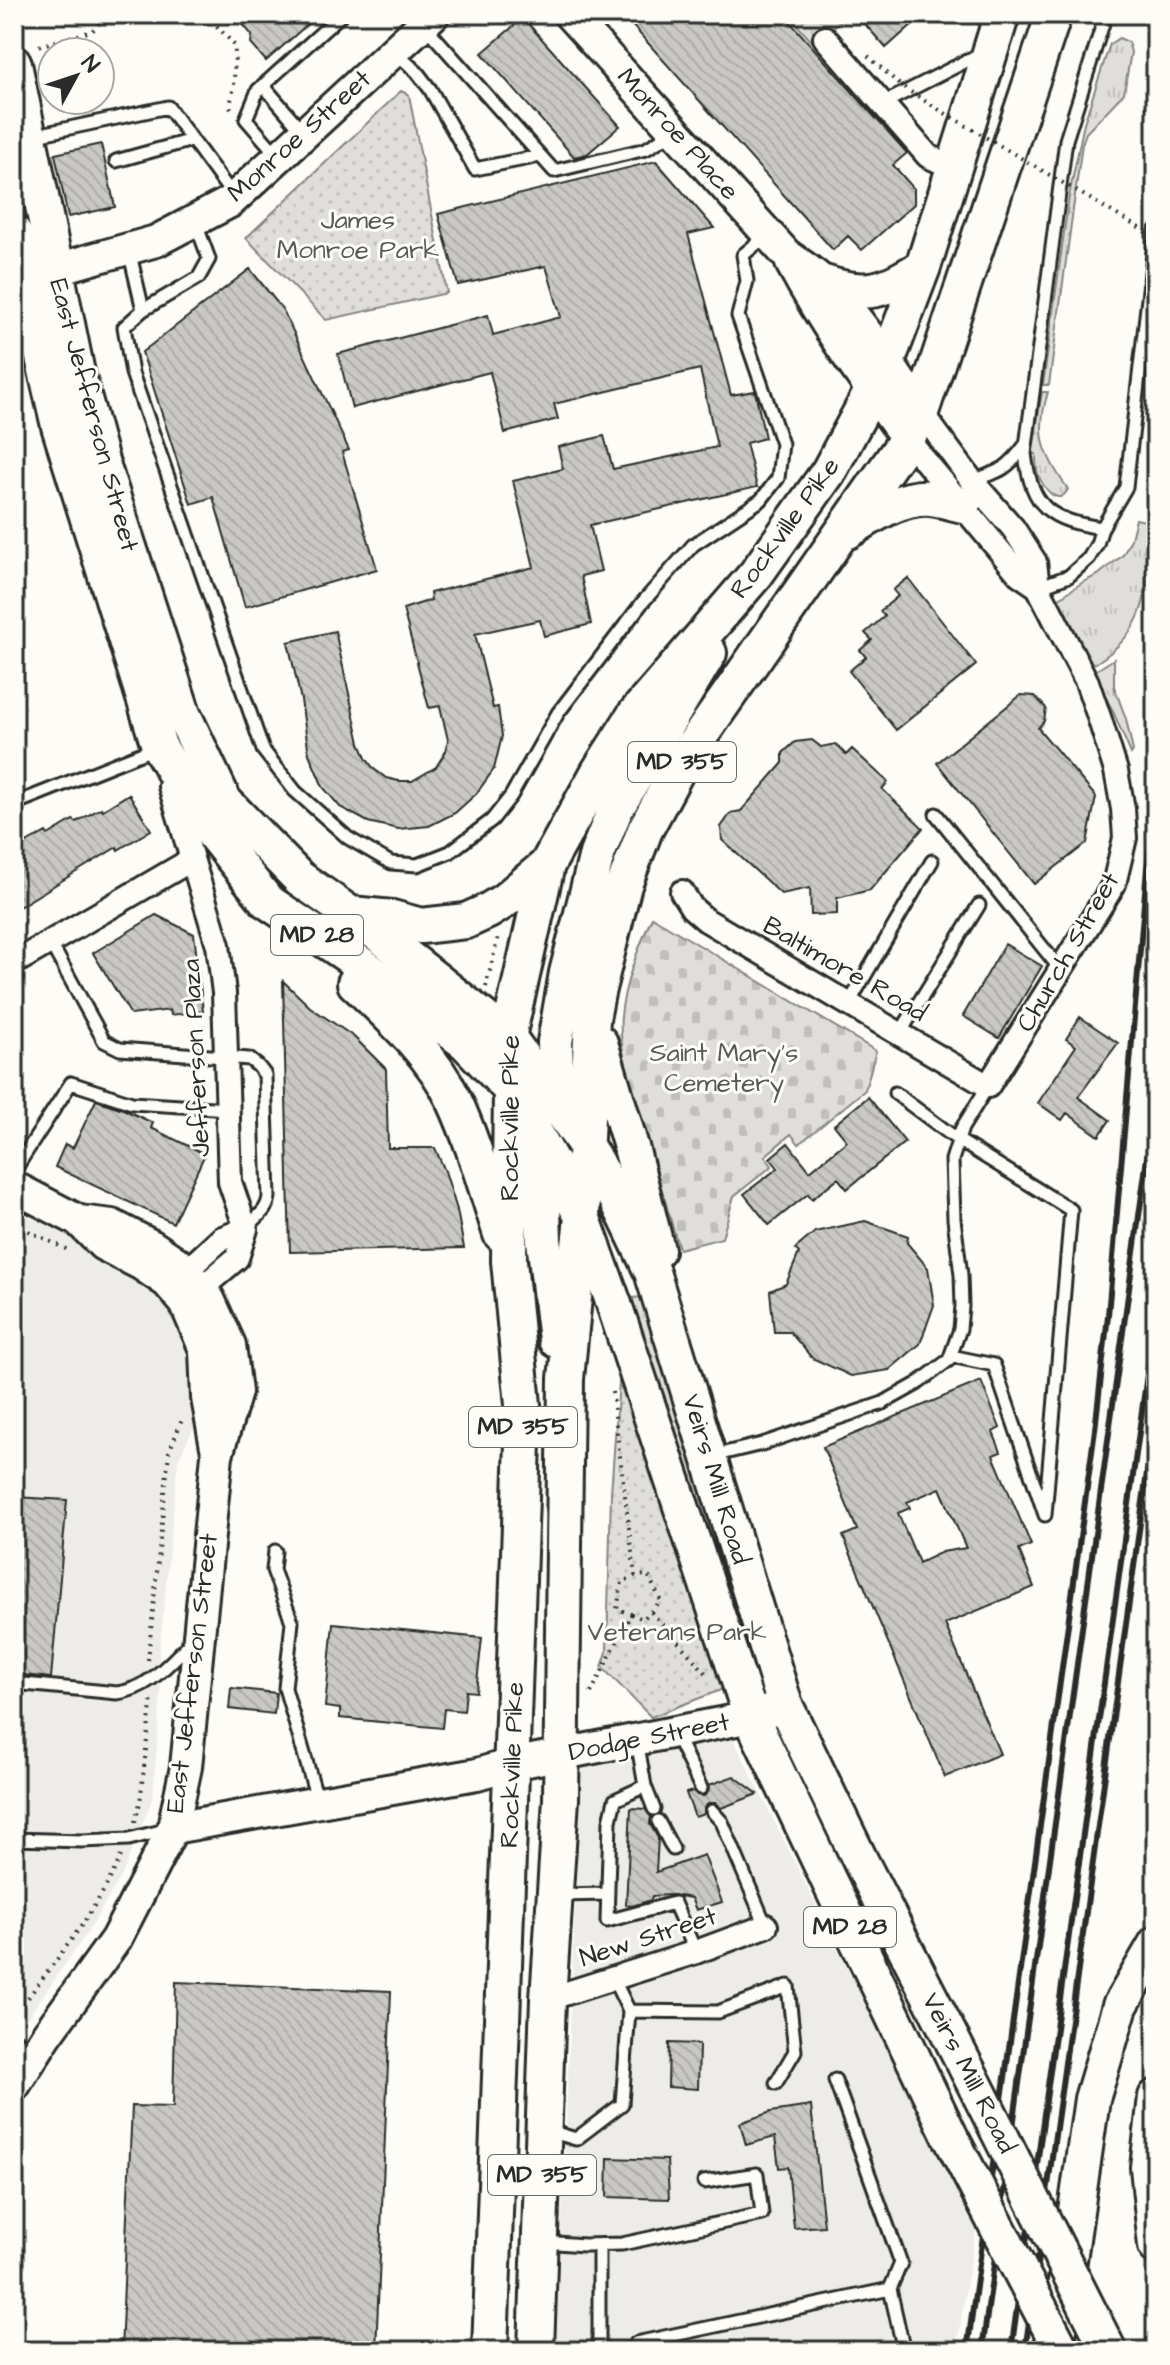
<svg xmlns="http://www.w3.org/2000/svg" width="1170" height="2365" viewBox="0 0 1170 2365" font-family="'Architects Daughter',sans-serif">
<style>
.built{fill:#edece8}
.grass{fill:url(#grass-tufts);stroke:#858482;stroke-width:2}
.cemetery{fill:url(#cemetery-stones);stroke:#858482;stroke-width:2}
.park{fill:url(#park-dots);stroke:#858482;stroke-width:2}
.building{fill:url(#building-back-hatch);stroke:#2b2b2b;stroke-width:2;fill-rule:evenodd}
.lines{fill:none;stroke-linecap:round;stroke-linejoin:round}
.lane-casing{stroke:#2b2b2b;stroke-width:17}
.street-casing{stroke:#2b2b2b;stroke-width:28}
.secondary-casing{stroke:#2b2b2b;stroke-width:36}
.primary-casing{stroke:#2b2b2b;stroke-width:40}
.path{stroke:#2b2b2b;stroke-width:4;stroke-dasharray:2 6;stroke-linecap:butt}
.lane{stroke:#fdfcf7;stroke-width:11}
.street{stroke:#fdfcf7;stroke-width:22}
.secondary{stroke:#fdfcf7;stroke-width:30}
.primary{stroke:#fdfcf7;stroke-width:34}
.rail{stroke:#2b2b2b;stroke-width:6}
.primary-bridge-casing{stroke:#2b2b2b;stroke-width:40;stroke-linecap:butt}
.path-bridge{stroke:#2b2b2b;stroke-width:4;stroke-dasharray:2 6;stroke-linecap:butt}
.primary-bridge{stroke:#fdfcf7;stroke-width:34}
.labels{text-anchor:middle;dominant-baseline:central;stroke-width:6;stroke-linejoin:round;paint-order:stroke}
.shield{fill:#fdfcf7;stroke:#6a6a68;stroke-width:2}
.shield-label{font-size:24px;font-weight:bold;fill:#2b2b2b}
.street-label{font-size:26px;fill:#2b2b2b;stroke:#fdfcf7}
.park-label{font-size:26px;fill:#585857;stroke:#fdfcf7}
</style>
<defs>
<pattern id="grass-tufts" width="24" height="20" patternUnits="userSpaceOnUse" patternTransform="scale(2)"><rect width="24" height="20" fill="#dfdeda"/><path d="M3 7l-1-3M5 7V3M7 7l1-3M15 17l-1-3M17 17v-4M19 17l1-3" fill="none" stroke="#c0bfbb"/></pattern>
<pattern id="cemetery-stones" width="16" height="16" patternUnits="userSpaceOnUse" patternTransform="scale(2)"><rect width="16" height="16" fill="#dfdeda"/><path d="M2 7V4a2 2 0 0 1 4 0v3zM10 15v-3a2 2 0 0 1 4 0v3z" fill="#c0bfbb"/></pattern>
<pattern id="park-dots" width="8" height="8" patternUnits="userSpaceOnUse" patternTransform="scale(2)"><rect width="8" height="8" fill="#dfdeda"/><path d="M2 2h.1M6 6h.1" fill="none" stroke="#c0bfbb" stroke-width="1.8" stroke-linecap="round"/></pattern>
<pattern id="building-back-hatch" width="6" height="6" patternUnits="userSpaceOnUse" patternTransform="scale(2)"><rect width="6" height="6" fill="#c9c8c4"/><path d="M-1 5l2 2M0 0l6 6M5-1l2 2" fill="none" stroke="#adaca9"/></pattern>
</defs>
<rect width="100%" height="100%" fill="#fdfcf7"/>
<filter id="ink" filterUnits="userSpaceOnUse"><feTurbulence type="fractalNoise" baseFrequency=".0125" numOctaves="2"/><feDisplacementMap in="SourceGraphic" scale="16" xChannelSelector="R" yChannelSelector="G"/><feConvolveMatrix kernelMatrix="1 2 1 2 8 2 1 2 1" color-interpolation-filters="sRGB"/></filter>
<g filter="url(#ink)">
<path class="built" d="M14 1209 139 1271 169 1297 194 1344 197 1420 178 1460 159 1656 161 1694 153 1797 122 1875 89 1930 14 2037Z
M725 1722 976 2227 956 2351H556L582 1751Z"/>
<path class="grass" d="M1119 38 1128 42 1131 52 1124 93 1086 133 1082 144 1049 385H1043L1069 196 1084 123 1110 44Z
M1042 392H1048C1035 434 1043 454 1068 489 1058 509 1043 487 1038 474 1036 468 1036 461 1036 454H1032Z
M1136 519 1154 523C1145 584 1154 626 1096 663H1091L1089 659 1086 660 1055 601 1083 582 1098 575 1123 555 1131 539Z
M1114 659V686L1126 719 1133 751 1131 754 1112 709 1092 673Z"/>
<path class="cemetery" d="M652 917 876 1051 865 1090 799 1144 791 1134 765 1156 772 1166 734 1196 722 1238 679 1249C667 1207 655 1166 643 1124 633 1090 618 1052 621 1016 624 983 639 947 652 917Z"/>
<path class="park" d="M787 14H842L845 17 814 44Z
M401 91 409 95 447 293 326 320 246 238Z
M649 1296 752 1647 734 1689 731 1686 651 1717 602 1667 607 1652 611 1493 625 1299Z"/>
<path class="building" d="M234 14H319L266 61 251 44 252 35Z
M622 14H783L907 153 893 165 914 189V204L862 250 848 236 833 250Z
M856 14H924L886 48Z
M523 18 620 126 587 154 574 157 482 53Z
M101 144 115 207 68 217 55 154Z
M656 161 714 228 688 234 731 395 755 391 765 438 746 443 757 487 590 525 601 571 581 576 591 624 544 636 540 620 475 634 493 708 498 707 502 736 494 769 476 794 455 813 429 826 398 829 368 822 340 807 323 787 309 754 301 700 288 642 335 631 360 743 366 758 374 769 386 778 399 781H412L436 767 446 751 448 740 440 706 429 708 403 609 431 600 430 593 534 567 513 481 563 469 558 447 604 436 613 469 717 447 700 369 554 404 558 419 505 433 490 372 352 408 338 354 488 315 493 335 561 317 546 266 458 285 438 214Z
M250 269 283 310 349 450 342 452 377 569 245 607 213 497 191 504 142 352Z
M908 578 976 665 896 730 849 671 866 657 860 650 872 640 865 633 885 616 880 611 898 596 893 590Z
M1021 695 1035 696 1046 708 1044 721 1038 728 1096 797 1087 843 1034 884 937 763Z
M812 740 821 747 836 744 846 755 852 749 888 782 882 789 923 828 870 890 837 898V914L811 915 810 888 781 894 722 840 721 827 731 813 741 811 783 763V753L795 742Z
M129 794 151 830 118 850 117 847 14 910V850L46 832 48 835 73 820 76 822 101 808 103 810Z
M156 915 194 934 203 1011 171 1015 170 1010 131 1015 93 953Z
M1005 944 1042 966 999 1038 963 1016Z
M283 981 310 1007 354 1037 386 1069 388 1148H435L445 1171 457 1210 464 1248 290 1252Z
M1080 1017 1118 1043 1078 1097 1110 1120 1099 1136 1067 1113 1062 1120 1038 1103 1076 1046 1066 1039Z
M868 1097 905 1142 847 1189 838 1178 812 1199 808 1194 769 1225 744 1194 778 1168 770 1158 788 1143 810 1171 847 1141 834 1125Z
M96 1100 123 1109 153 1123 151 1128 205 1154 173 1223 55 1167 65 1144 73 1148Z
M865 1221 908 1236 907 1243 928 1268 934 1305 920 1344 889 1370 851 1376 812 1358 790 1332H774L770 1291 786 1284 799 1253 795 1249 815 1232Z
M981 1381 1000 1428 993 1432 1001 1452 993 1455 1031 1545 1019 1550 1034 1587 945 1624 1000 1754 945 1777 843 1536 857 1530 823 1447ZM940 1488 966 1548 942 1552 919 1563 898 1513 910 1508 907 1502Z
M14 1497 67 1500 51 1678 14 1674Z
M333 1623 482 1638 476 1692 466 1691 464 1711 444 1709 442 1728 340 1718V1709L325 1707Z
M231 1688 276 1693 274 1714 229 1709Z
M734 1776 758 1794 721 1808 715 1803H709L704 1808V1814L695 1817 686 1793 693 1791 697 1795 704 1796 708 1792 709 1785Z
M631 1808 645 1809 651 1817 650 1824 658 1838 656 1872 704 1855 722 1902 696 1910 691 1898 672 1895 652 1896 651 1900 632 1906 626 1905Z
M176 1982 391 1991 376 2351H121L132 2106 173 2107Z
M669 2043 699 2044 698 2089 668 2087Z
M811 2106 824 2226 794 2228 788 2167 779 2168 775 2137 746 2145 740 2123 771 2112Z
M608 2158 667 2160 669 2199 607 2197Z"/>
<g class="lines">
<defs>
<path id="lane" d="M425 26 554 171 646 149 675 131
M394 51 417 72 430 89 475 169 540 156
M263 85 304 133
M882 104 982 53
M32 136 168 107 234 197
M279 157 246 119 258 90 342 14
M116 161 192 140
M195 221 209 259 199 277 143 310 124 327 132 373 263 750 295 791 348 838 391 863 417 865 450 852 492 820 511 796 558 713 642 603 693 545 761 500 778 478 782 444 738 316 747 281 743 255 768 234
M129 250 143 310
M972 481C1001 471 1008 469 1026 444
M1102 528C1049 520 1032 508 1025 454L1066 140 1106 14
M1038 587 1069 576 1089 558 1097 544 1102 528 1126 487 1156 230
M14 804 155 748
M936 814 1061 970
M50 942 104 1041 120 1049 249 1059 258 1066 265 1075 269 1197C267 1213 255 1217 246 1229
M849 1003 932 861
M900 1033 979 905
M895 1093 958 1140 1071 1210 1045 1515 994 1365 951 1356
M14 1171 71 1083 132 1103 229 1109
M712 1456 762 1444 883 1403 917 1384 949 1360 960 1329 962 1306 961 1275 954 1219 952 1160 962 1128 988 1086
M275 1551 273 1570 292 1622 285 1688 318 1802
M14 1683 117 1693C150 1689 170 1662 193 1640
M675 1733 701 1788
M637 1740 645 1786 654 1809
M645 1786 615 1800 610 1821 607 1921 674 1903 696 1952
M712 1811 722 1822 766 1926
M658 1821 673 1849
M14 1839 82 1841 129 1839 165 1830
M558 1895 608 1894
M613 1978 629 2011 718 2012 788 1986 795 2051 776 2083
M14 2038 32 2053
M835 2080 901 2263 890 2289 904 2351
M549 2131 576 2139 622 2104 629 2011
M544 2242 584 2245 622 2244 762 2214 757 2174 704 2182
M599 2351V2245
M630 2351 636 2343 890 2289"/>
<path id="street" d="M825 38 928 156 954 168
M907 439 1019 574 1038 587
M170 786 218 945 224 993 230 1182 246 1229 237 1258 190 1298
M682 892 692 908 706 920 988 1086 1114 884 1125 838 1123 809 1116 771 1100 720 1087 682 1038 587 1035 562 1013 528 972 481 921 412
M14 963 191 860
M174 1282 222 1238 246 1229
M548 1999 696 1952 766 1926"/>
<path id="secondary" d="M569 14 786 254C799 264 815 273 826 285 864 323 891 368 921 412
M791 263C824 325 865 382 907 439
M32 276 156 241 230 202 434 14
M14 1187 79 1221 103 1245 142 1265 167 1282 185 1303 205 1350 207 1398 216 1447
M173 1828 477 1774 512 1764 751 1717 771 1710
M14 2086 46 2036 116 1939 173 1828 186 1767 217 1455 236 1392 230 1345 209 1299 202 1289 176 1262 151 1245 112 1225 79 1221"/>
<path id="primary" d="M14 64 77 373 101 461 183 714 224 801 299 878 377 933 508 1037 585 1144 617 1199 652 1272 785 1705 860 1860 967 2069
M14 233 59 426 159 746 200 817 267 901 362 965 466 1043 511 1090 582 1216 614 1304 751 1717 951 2138
M824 283C869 298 884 290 923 267
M848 531C872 516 902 495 931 498 942 499 953 503 963 505
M351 914 392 918 421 926 466 921 488 911 504 901 547 865
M355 983C392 1018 432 1054 454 1100 474 1143 486 1189 501 1234
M600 1043 631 1147 657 1250
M557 1106 555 1042 567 973 597 854 615 810 709 653
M541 1150 544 1240 556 1340
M1156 2097 1148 2167 1156 2246
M490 2351 524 1415 509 1261 511 1090 508 1037 547 865 599 771 636 713 756 574 829 471 872 391 887 362 923 267 1002 14
M536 2351 548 1999 561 1799 566 1379 582 1216 592 1019 597 993 624 885 645 830 680 765 907 439 921 412 1054 14
M1056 2351 1092 2099 1120 2006 1156 1944"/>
</defs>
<use href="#lane" class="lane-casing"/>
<use href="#street" class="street-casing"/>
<use href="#secondary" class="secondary-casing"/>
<use href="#primary" class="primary-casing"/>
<path class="path" d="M206 14 235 46 234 85 230 106 232 111
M39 46 92 31 107 14
M486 987 498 937
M14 1224 70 1251
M612 1392 635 1576
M651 1612 706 1673
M148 1660 169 1452 183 1417
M591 1693 631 1614 617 1609 622 1582 635 1576 648 1575 661 1601 643 1619 631 1614
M135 1822 140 1803 152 1696
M14 2017C51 1965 96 1914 121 1856"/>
<use href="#lane" class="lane"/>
<use href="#street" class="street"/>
<use href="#secondary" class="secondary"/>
<use href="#primary" class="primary"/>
<path class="rail" d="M967 2351 1095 1430 1108 1315 1147 869 1156 807
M982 2351 1156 1093
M1011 2351 1156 1310
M1025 2351 1156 1408"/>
<defs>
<path id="primary-bridge" d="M967 2069 1109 2351
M951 2138 1062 2351"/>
</defs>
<use href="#primary-bridge" class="primary-bridge-casing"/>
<path class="path-bridge" d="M868 56 900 85 928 103 1156 238"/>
<use href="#primary-bridge" class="primary-bridge"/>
</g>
</g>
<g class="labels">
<g class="shield">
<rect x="628" y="742" width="108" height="40" rx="6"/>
<rect x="271" y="915" width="92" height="40" rx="6"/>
<rect x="469" y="1407" width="108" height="40" rx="6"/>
<rect x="804" y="1907" width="92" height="40" rx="6"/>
<rect x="488" y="2155" width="108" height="40" rx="6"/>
</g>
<g class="shield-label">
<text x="682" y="762">MD 355</text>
<text x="317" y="935">MD 28</text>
<text x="523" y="1427">MD 355</text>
<text x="850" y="1927">MD 28</text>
<text x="542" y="2175">MD 355</text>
</g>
<g class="street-label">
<text transform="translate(678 134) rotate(48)">Monroe Place</text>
<text transform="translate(299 136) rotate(-42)">Monroe Street</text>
<text transform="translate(94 415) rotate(75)">East Jefferson Street</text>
<text transform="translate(785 528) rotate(-54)">Rockville Pike</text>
<text transform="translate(1068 952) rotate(-60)">Church Street</text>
<text transform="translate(845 969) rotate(30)">Baltimore Road</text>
<text transform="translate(196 1058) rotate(-93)">Jefferson Plaza</text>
<text transform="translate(510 1118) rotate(-90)">Rockville Pike</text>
<text transform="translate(716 1479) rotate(73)">Veirs Mill Road</text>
<text transform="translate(192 1673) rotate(-83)">East Jefferson Street</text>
<text transform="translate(649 1737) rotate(-11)">Dodge Street</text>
<text transform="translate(512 1765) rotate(-88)">Rockville Pike</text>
<text transform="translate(648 1937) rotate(-18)">New Street</text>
<text transform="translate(969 2073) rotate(63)">Veirs Mill Road</text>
</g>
<g class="park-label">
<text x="358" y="220">James<tspan x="358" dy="30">Monroe Park</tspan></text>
<text x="724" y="1053">Saint Mary's<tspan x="724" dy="30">Cemetery</tspan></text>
<text x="677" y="1632">Veterans Park</text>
</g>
</g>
<rect width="1170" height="2365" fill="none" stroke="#fdfcf7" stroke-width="48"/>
<rect x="24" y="24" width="1122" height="2317" fill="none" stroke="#2b2b2b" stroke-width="3" filter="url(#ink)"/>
<g transform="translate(76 76) rotate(50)"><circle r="38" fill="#fdfcf7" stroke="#a9a8a5" stroke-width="2"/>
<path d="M0-6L14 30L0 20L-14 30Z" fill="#2b2b2b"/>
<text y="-12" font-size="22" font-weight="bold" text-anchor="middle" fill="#2b2b2b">N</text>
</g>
</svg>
